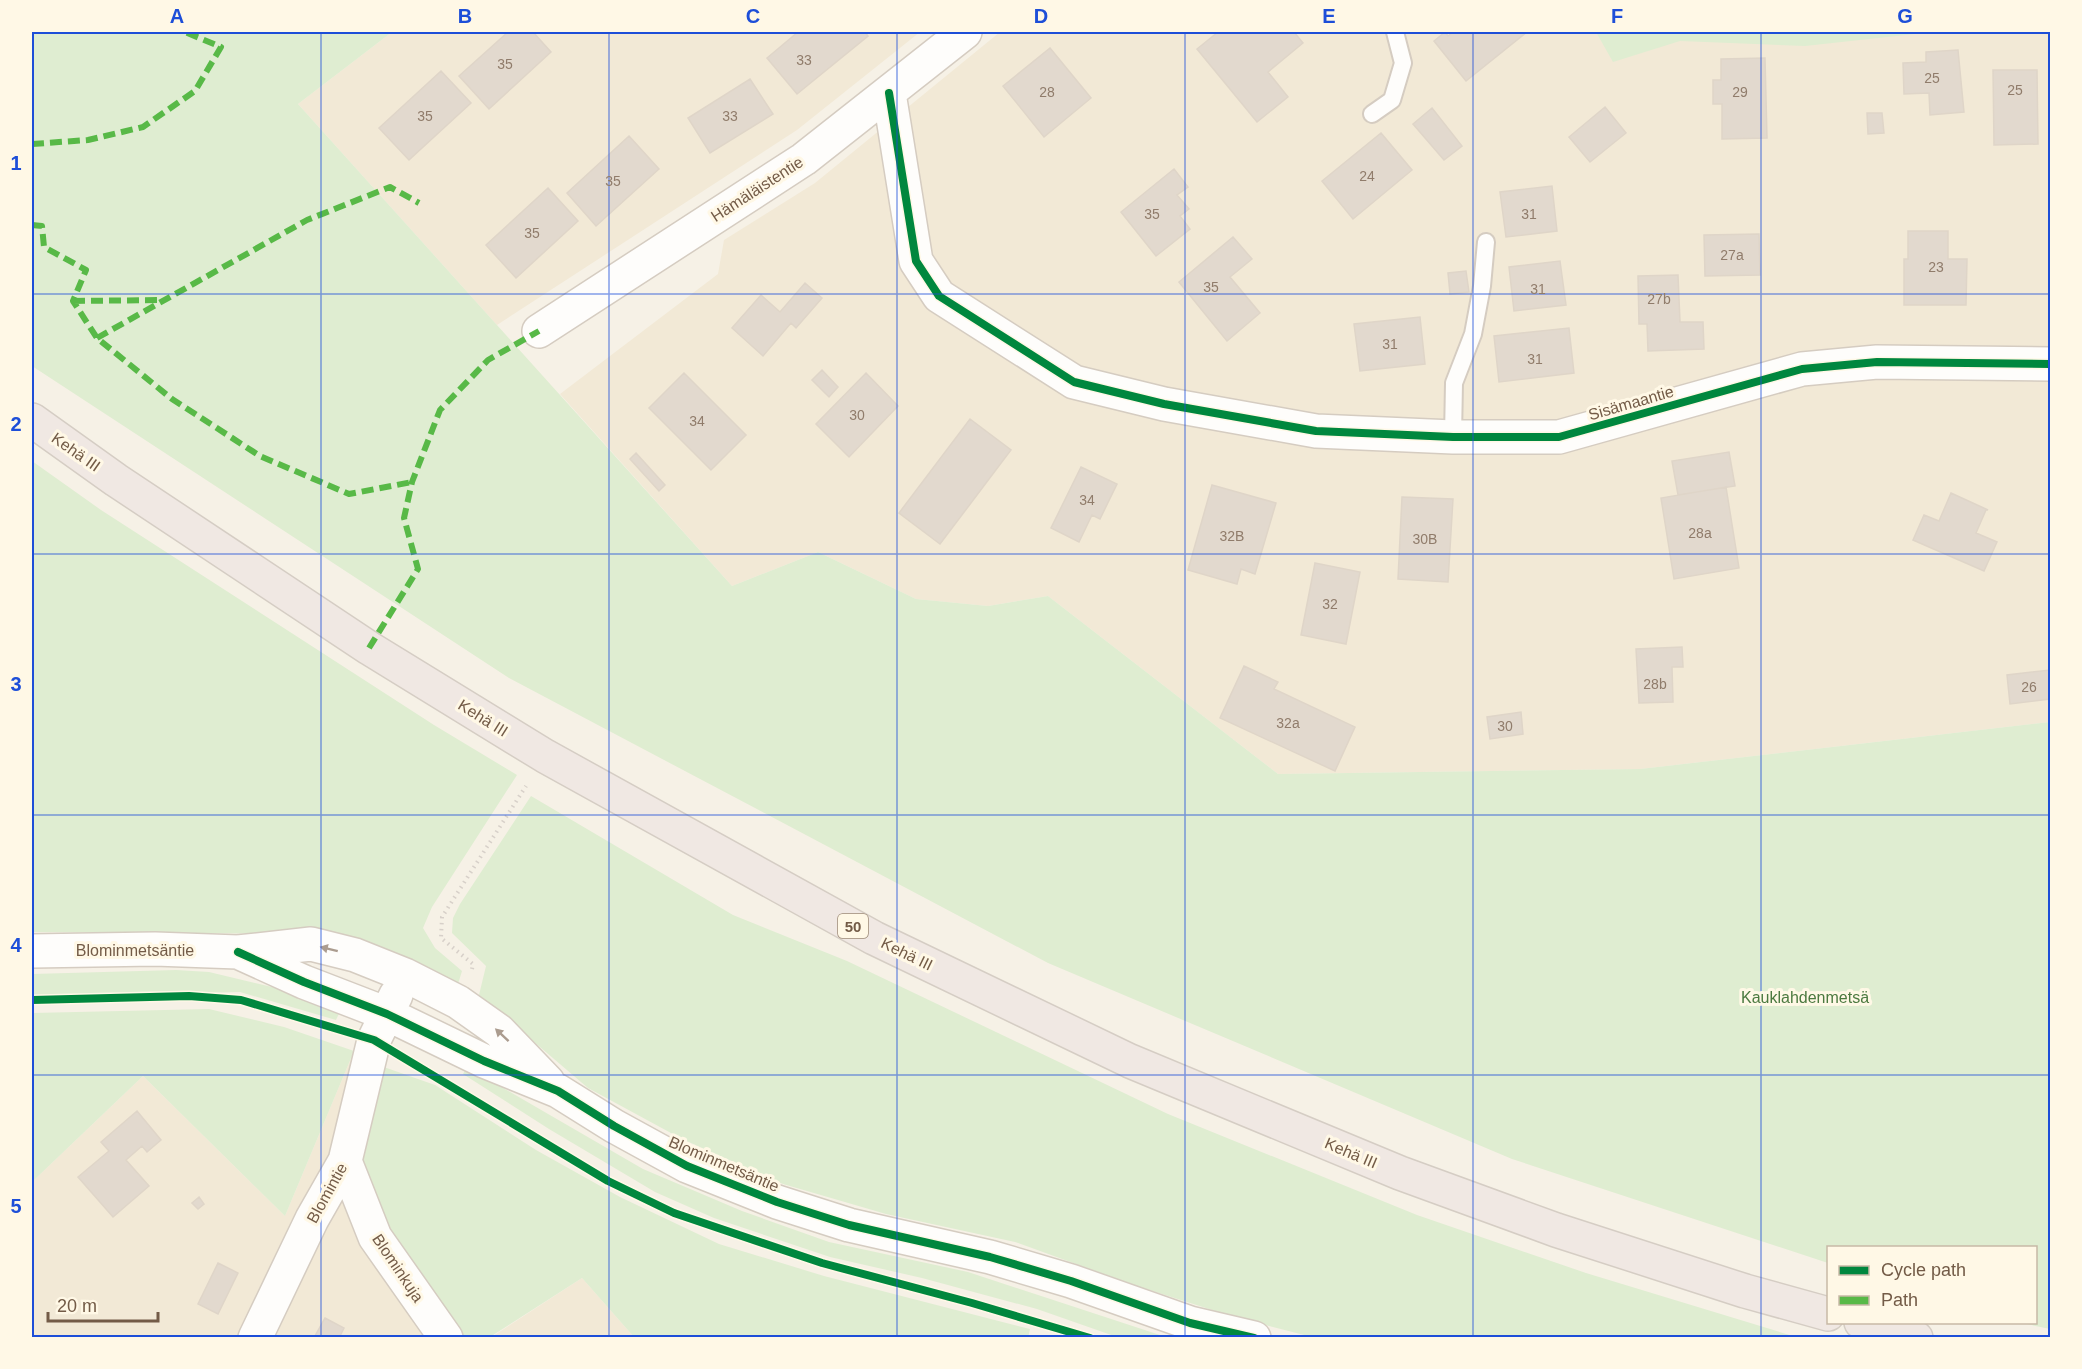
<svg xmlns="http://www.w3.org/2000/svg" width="2082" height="1369" viewBox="0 0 2082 1369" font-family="Helvetica,sans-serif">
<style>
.residential{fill:#f2e9d6}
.green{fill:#dfedd1}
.building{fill:#e2d9ce;stroke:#dfd5c8;stroke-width:1.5}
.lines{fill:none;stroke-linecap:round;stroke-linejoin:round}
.lane-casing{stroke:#d5ccc1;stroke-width:20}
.street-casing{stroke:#d5ccc1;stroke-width:36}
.highway-casing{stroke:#d5cdc4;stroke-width:36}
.path{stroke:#d7d0c9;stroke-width:4;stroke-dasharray:1.5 4.5;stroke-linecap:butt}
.lane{stroke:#fefdfb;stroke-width:16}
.street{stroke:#fefdfb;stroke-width:33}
.highway{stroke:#f0e8e3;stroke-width:33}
.quiet{stroke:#58b947;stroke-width:6;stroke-dasharray:12 6;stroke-linecap:butt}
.cycleway-casing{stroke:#fff8e6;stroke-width:11}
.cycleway{stroke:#00873e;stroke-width:8}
.oneway{fill:#ab9c8f}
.grid{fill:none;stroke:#1d4ed8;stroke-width:1.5;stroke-opacity:0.55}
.labels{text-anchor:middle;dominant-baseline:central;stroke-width:6;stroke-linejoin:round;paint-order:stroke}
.number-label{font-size:14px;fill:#907c6b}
.shield{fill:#fff8e6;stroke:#9d8a77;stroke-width:1.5}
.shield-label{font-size:15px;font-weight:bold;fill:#735b47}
.street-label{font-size:16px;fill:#735b47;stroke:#fff8e6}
.park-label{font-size:16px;fill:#4b793f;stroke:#fff8e6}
.neatline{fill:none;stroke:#1d4ed8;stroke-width:2}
.grid-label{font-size:20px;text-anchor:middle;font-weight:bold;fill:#1d4ed8}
</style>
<rect width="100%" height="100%" fill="#f6f1e6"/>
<path class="residential" d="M392 32H920L797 130 497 325 298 104Z
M1000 32H2050V722L1640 769 1278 774 1048 596 988 606 916 599 818 552 732 586 560 394 718 274 724 240 815 183Z
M354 1051 381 1066 462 1337H32V1182L143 1076 285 1216Z
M582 1278 634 1337 490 1338Z"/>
<path class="green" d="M32 32H392L298 104 732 586 818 552 916 599 988 606 1048 596 1278 774 1640 769 2050 722V1329L2022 1323 2036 1322V1248H1828V1263L1512 1159 1048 963 509 678 32 366Z
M1596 32H1933L1805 46 1680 41 1613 62Z
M32 461 101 510 434 725 517 775 432 907 423 928 435 948 462 971 458 984 378 948 331 934 32 932Z
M531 796 733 915 847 961 1168 1114 1417 1215 1586 1273 1796 1337H1312L1234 1317 1134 1285 1015 1242 886 1214 783 1184 682 1139 588 1088 479 995 486 966 452 933 453 918 460 904Z
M176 970 209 972 293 992 341 1009 336 1020 240 992 32 997V974Z
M209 1009 284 1027 354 1051 285 1216 143 1076 32 1182V1013Z
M381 1066 435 1085 536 1150 620 1197 719 1244 824 1276 1030 1329 1028 1338 634 1337 582 1278 490 1337H462L386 1241 358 1180Z
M467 1067 643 1169 742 1211 829 1242 968 1272 1166 1337H1117L1037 1309 922 1278 830 1257 714 1218 655 1192 549 1129 463 1074Z"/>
<path class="building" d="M508 32H533L551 52 489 109 459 76Z
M798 32H865L868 36 797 94 767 58Z
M1218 32H1294L1303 43 1268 72 1288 97 1257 122 1197 49Z
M1445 32 1448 36 1453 32H1527L1466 81 1434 41Z
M1050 48 1091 98 1044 137 1003 86Z
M1958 50 1964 112 1930 115 1929 93 1904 94 1903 63 1926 62V52Z
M1765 58 1767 138 1722 139V104H1713V80H1721V59Z
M1993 70H2037L2038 144 1994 145Z
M441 71 471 103 409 160 379 128Z
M750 79 773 114 710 153 688 118Z
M1605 107 1626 133 1590 162 1569 137Z
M1432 108 1462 146 1444 160 1413 124Z
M1867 113H1882L1884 133 1868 134Z
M1381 133 1412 170 1353 219 1322 181Z
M629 136 659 169 596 226 567 193Z
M1174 169 1188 187 1177 195 1189 209 1180 216 1190 229 1156 256 1121 212Z
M1552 186 1557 231 1506 237 1500 192Z
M548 188 578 221 516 278 486 245Z
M1908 231H1948V259H1967L1966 305H1904V259H1908Z
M1759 234 1760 275 1705 276 1704 235Z
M1233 237 1252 259 1230 277 1260 313 1227 341 1179 282Z
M1560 261 1566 305 1514 311 1509 267Z
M1466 271 1469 292 1450 294 1448 273Z
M1678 275 1680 322H1703L1704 349 1648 351 1647 324H1639L1638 276Z
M805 283 822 298 796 328 791 323 763 356 732 328 761 295 780 312Z
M1420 317 1425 364 1360 371 1354 324Z
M1569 328 1574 373 1499 382 1494 336Z
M822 370 838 387 829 397 812 380Z
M684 373 746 435 711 470 649 408Z
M866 373 898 406 849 457 816 424Z
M970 419 1011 450 940 544 899 513Z
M1729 452 1735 486 1678 495 1672 461Z
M636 453 665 485 659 491 630 459Z
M1081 467 1117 484 1100 519 1092 515 1079 542 1051 528Z
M1212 485 1276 503 1255 574 1241 569 1237 584 1188 570Z
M1726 487 1739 568 1674 579 1661 498Z
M1951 493 1988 510H1986L1976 533 1997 542 1984 571 1913 540 1924 515 1939 521Z
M1402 497 1453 499 1448 582 1398 579Z
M1315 563 1360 572 1346 644 1301 635Z
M1682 647 1683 667H1672L1673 702 1639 703 1636 649Z
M1244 666 1278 682 1274 689 1355 727 1335 771 1220 718Z
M2050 670V699L2010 704 2007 675Z
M1521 712 1523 734 1490 739 1487 717Z
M137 1111 161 1140 147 1152 142 1146 126 1160 149 1186 113 1217 78 1177 109 1151 101 1142Z
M199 1197 204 1204 198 1209 192 1203Z
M218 1263 238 1273 218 1314 198 1304Z
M325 1318 344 1328 339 1338H319L315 1336Z"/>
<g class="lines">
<defs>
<path id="lane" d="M1372 114 1392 100 1403 63 1395 32
M1453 437 1454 383 1473 334 1482 286 1486 242"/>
<path id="street" d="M889 93 916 261 939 296 1074 382 1164 404 1316 431 1453 437H1559L1802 369 1877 362 2050 364
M539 331 804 159 965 32
M32 951 155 949 238 952 311 944 355 955 405 975 458 1002 499 1031 548 1082
M238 952 304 982 387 1014 484 1061 558 1091 614 1126 687 1166 777 1202 849 1225 990 1257 1071 1281 1190 1323 1254 1338
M345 1161 375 1237 446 1338
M255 1338 312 1219 345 1161 374 1040 396 995"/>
<path id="highway" d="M32 420 116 480 369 648 545 756 874 938 1130 1061 1400 1173 1556 1230 1745 1291 1828 1314
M1861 1322 1916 1338"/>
</defs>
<use href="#lane" class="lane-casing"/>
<use href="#street" class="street-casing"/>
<use href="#highway" class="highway-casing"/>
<path class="path" d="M472 969 473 964 441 938 442 917 526 786"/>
<use href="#lane" class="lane"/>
<use href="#street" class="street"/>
<use href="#highway" class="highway"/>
<path class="quiet" d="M32 144 88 140 143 127 195 91 221 47 185 32
M32 225 42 226 44 247 86 270 73 301 97 338 172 399 260 456 349 494 412 482
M73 301 163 300
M97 338 307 220 390 187 419 203
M369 648 418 569 404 518 412 482 440 410 488 360 539 331"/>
<defs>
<path id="cycleway" d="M889 93 916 261 939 296 1074 382 1164 404 1316 431 1453 437H1559L1802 369 1877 362 2050 364
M238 952 304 982 387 1014 484 1061 558 1091 614 1126 687 1166 777 1202 849 1225 990 1257 1071 1281 1190 1323 1254 1338
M32 1000 189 996 241 1000 374 1040 608 1181 674 1213 822 1263 972 1303 1090 1338"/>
</defs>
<use href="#cycleway" class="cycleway-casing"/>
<use href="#cycleway" class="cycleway"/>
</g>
<defs><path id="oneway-solid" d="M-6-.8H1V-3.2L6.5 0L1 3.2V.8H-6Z" transform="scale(1.5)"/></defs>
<g class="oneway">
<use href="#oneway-solid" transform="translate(329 949) rotate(-166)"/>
<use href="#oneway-solid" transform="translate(502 1035) rotate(-137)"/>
</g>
<path class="grid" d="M321 32V1338M609 32V1338M897 32V1338M1185 32V1338M1473 32V1338M1761 32V1338M32 294H2050M32 554H2050M32 815H2050M32 1075H2050"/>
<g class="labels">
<g class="number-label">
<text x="804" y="60">33</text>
<text x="505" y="64">35</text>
<text x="1932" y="78">25</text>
<text x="2015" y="90">25</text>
<text x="1047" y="92">28</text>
<text x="1740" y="92">29</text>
<text x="425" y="116">35</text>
<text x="730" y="116">33</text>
<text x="1367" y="176">24</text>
<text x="613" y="181">35</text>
<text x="1152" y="214">35</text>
<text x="1529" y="214">31</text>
<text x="532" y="233">35</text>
<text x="1732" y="255">27a</text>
<text x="1936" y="267">23</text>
<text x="1211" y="287">35</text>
<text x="1538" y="289">31</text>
<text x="1659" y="299">27b</text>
<text x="1390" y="344">31</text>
<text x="1535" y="359">31</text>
<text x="857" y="415">30</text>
<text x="697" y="421">34</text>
<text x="1087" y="500">34</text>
<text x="1700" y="533">28a</text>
<text x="1232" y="536">32B</text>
<text x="1425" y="539">30B</text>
<text x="1330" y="604">32</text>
<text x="1655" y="684">28b</text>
<text x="2029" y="687">26</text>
<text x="1288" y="723">32a</text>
<text x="1505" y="726">30</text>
</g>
<rect class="shield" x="838" y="914" width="30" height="24" rx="4.5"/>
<g class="shield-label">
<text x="853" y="926">50</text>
</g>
<g class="street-label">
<text transform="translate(757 189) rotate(-33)">Hämäläistentie</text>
<text transform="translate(1631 403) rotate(-16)">Sisämaantie</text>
<text transform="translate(76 452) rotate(35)">Kehä III</text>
<text transform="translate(483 718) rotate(32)">Kehä III</text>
<text x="135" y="950">Blominmetsäntie</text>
<text transform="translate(907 954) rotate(26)">Kehä III</text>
<text transform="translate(1351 1153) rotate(23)">Kehä III</text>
<text transform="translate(724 1164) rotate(23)">Blominmetsäntie</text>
<text transform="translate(327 1193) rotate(-61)">Blomintie</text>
<text transform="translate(398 1268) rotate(56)">Blominkuja</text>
</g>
<g class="park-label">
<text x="1805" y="997">Kauklahdenmetsä</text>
</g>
</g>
<rect width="2082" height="1369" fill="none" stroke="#fff8e6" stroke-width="66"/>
<rect x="1827" y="1246" width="210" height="78" fill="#fff8e6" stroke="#c7b9a6" stroke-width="1.5"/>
<rect x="1839" y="1266" width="30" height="9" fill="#00873e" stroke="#c7b9a6" stroke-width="1.5"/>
<text x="1881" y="1276" font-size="18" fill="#735b47">Cycle path</text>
<rect x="1839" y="1296" width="30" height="9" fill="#58b947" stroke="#c7b9a6" stroke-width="1.5"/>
<text x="1881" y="1306" font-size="18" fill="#735b47">Path</text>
<path d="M48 1312v9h110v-9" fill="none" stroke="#735b47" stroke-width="3"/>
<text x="57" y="1312" font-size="18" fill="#735b47" stroke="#fff8e6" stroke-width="4.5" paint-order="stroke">20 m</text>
<rect x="33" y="33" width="2016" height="1303" class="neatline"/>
<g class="grid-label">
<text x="177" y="23">A</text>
<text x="465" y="23">B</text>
<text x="753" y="23">C</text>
<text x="1041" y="23">D</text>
<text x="1329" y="23">E</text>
<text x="1617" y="23">F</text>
<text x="1905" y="23">G</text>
<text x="16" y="170">1</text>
<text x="16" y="431">2</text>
<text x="16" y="691">3</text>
<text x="16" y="952">4</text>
<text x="16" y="1213">5</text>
</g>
</svg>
